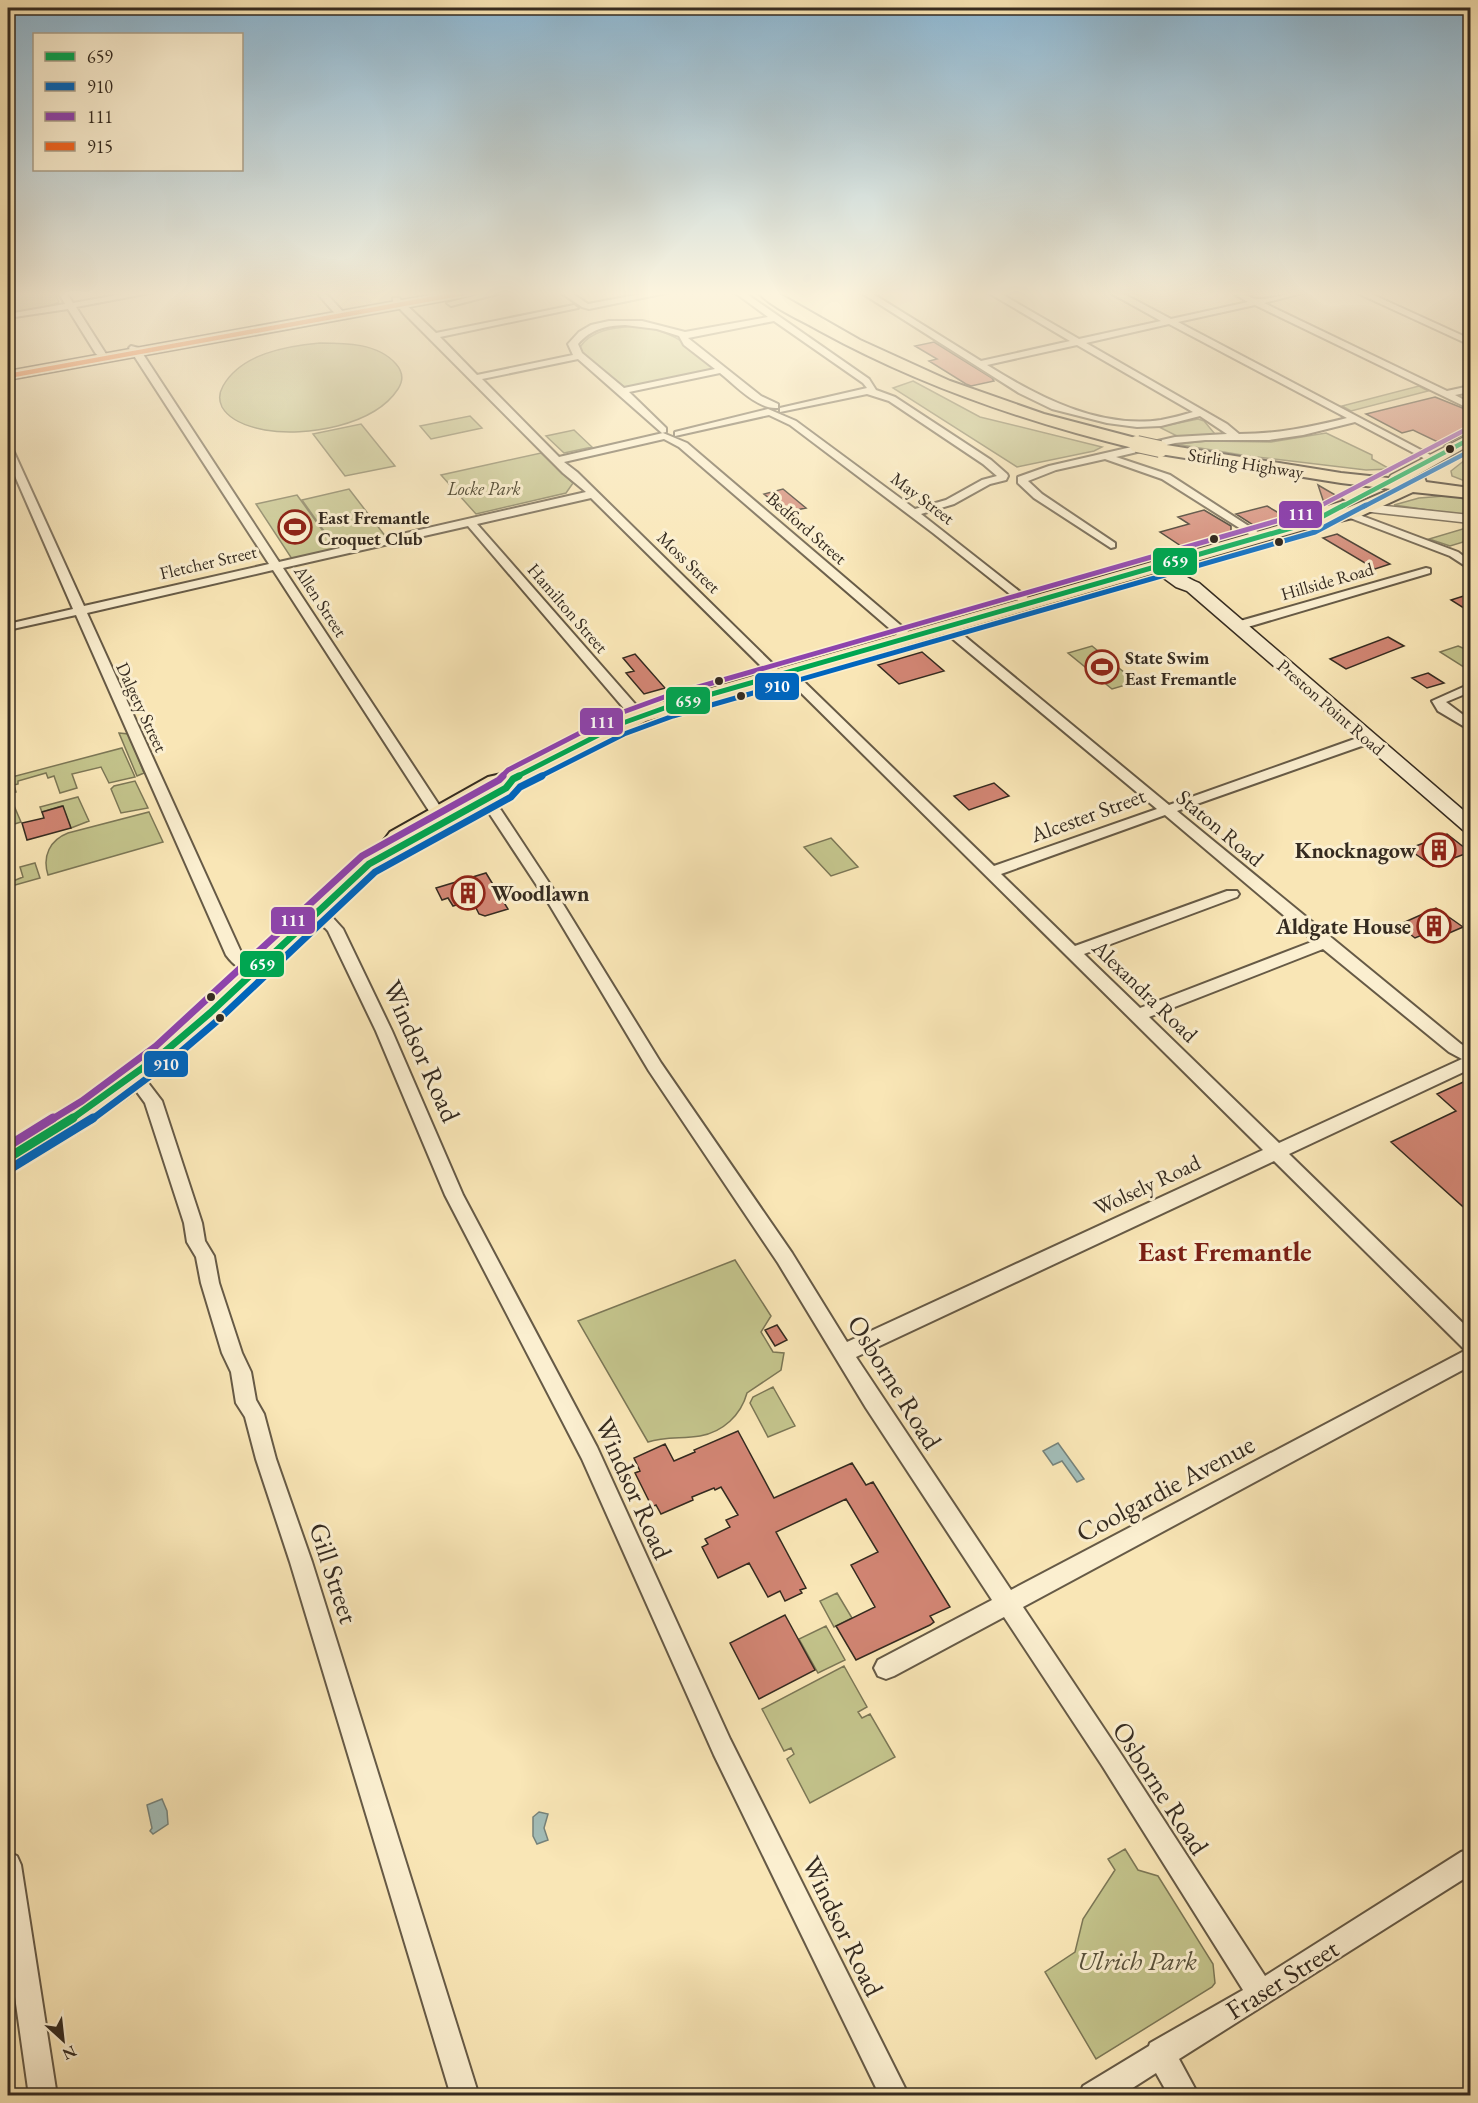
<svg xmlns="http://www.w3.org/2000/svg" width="1478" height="2103" viewBox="0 0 1478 2103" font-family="'EB Garamond',serif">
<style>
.green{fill:#c3c38b;stroke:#7c7756;stroke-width:1.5}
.water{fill:#a2bdb8;stroke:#76837b;stroke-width:1.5}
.building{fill:#d18573;stroke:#352b20;stroke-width:1.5}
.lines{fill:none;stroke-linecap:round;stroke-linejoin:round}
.minor-casing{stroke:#665a46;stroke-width:4}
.tertiary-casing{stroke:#665a46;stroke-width:3}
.secondary-casing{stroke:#352b20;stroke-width:3}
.primary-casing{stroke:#352b20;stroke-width:3}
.trunk-casing{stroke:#352b20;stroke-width:4}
.minor{fill:#fbefd0;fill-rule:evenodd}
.tertiary{fill:#fbefd0;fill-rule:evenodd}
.secondary{fill:#fbefd0;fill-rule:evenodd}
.primary{fill:#f9e6b6;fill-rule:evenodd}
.trunk{fill:#f9e6b6;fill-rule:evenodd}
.trunk-bridge-casing{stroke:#352b20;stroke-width:18;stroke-linecap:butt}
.trunk-bridge{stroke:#f9e6b6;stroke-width:16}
.bus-1-far3-casing{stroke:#fbefd0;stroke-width:7}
.bus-1-far2-casing{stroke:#fbefd0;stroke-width:8}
.bus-1-far1-casing{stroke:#fbefd0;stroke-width:11}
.bus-1-casing{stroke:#fbefd0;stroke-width:14}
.bus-2-far3-casing{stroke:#fbefd0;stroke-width:7}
.bus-2-far2-casing{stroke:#fbefd0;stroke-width:8}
.bus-2-far1-casing{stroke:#fbefd0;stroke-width:11}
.bus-2-casing{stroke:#fbefd0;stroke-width:14}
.bus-3-far3-casing{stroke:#fbefd0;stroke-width:7}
.bus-3-far2-casing{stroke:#fbefd0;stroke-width:8}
.bus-3-far1-casing{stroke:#fbefd0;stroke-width:11}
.bus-3-casing{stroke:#fbefd0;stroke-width:14}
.bus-4-casing{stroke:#fbefd0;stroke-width:7}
.bus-1-far3{stroke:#00a651;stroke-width:4.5}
.bus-1-far2{stroke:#00a651;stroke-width:5}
.bus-1-far1{stroke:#00a651;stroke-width:7}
.bus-1{stroke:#00a651;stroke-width:9}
.bus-2-far3{stroke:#0065bd;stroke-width:4.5}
.bus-2-far2{stroke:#0065bd;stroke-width:5}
.bus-2-far1{stroke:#0065bd;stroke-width:7}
.bus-2{stroke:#0065bd;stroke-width:9}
.bus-3-far3{stroke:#8e44ad;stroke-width:4.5}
.bus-3-far2{stroke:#8e44ad;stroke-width:5}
.bus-3-far1{stroke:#8e44ad;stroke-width:7}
.bus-3{stroke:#8e44ad;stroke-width:9}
.bus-4{stroke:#f26522;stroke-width:4.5}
.bus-dot{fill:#352b20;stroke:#fbefd0;stroke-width:2}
.labels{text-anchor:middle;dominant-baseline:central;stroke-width:6;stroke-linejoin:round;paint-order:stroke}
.far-street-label{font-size:18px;fill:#352b20;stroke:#fbefd0}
.far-park-label{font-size:18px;font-style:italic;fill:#58513b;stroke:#fbefd0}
.far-poi-label{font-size:18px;font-weight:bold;fill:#352b20;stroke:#fbefd0;text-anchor:start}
.street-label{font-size:22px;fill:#352b20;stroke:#fbefd0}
.poi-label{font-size:22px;font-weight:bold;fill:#352b20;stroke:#fbefd0;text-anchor:end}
.near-street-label{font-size:27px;fill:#352b20;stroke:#fbefd0}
.near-park-label{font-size:27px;font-style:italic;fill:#58513b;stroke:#fbefd0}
.district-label{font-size:28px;font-weight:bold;fill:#7a1f14;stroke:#fbefd0}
.line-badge{stroke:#fbefd0;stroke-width:2}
.badge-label{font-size:16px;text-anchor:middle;font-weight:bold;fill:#fff}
</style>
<rect width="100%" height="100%" fill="#f9e6b6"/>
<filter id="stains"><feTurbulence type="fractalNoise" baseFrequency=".00333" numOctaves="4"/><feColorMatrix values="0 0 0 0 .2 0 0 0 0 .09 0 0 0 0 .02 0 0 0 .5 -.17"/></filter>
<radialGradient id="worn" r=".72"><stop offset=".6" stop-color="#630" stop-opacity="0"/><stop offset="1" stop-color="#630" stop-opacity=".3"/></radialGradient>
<path class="green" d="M8 292H54L59 302 50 306 8 314Z
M636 326C674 330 690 347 719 369L625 388 583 354 580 347C592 329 615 328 636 326Z
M320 343C345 343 378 343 396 364 403 372 404 380 398 389 374 426 305 437 265 430 249 427 230 421 222 407 218 399 219 393 223 386 241 354 286 346 320 343Z
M913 381 980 417 1102 447 1094 451 1017 467 893 388Z
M1419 386 1428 391 1351 411 1342 406Z
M470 416 482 428 431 439 420 426Z
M1198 419 1204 421 1215 434 1179 437 1159 427Z
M361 424 395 466 345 476 313 434Z
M574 430 592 447 564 453 546 436Z
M1326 433 1372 455V459L1390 469 1366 470 1248 456 1176 444 1208 441 1271 442Z
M541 453 573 483 566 493 476 514 441 475Z
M1470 456V483L1452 476 1451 471Z
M349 489 386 537 336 548 302 500Z
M297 495 336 549 292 559 256 504Z
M1445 496 1470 498V516L1394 505 1419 498Z
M1466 528 1470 530V540L1450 546 1429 539Z
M1092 646 1136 682 1112 689 1068 653Z
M1458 646 1470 651V671L1440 652Z
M119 733 129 734 144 773 137 776Z
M122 748 135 777 109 783 101 767 72 774 77 788 60 793 54 776 48 778 46 773 18 781V784L14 785 16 792 9 794 21 822 8 826V778Z
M135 781 148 808 121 813 111 789 114 786Z
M78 797 89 821 71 828 62 806 42 812 40 807Z
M149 812 163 842 48 875C42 856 50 840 68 833Z
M831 838 858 867 831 876 804 847Z
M35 863 40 878 8 887V883L23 877 20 867Z
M735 1260 771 1316 761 1332 773 1352 784 1353 781 1370 747 1393C741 1415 723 1432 700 1436 682 1439 665 1436 648 1442L578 1321Z
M773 1387 795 1426 768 1437 750 1403 753 1397Z
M837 1593 852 1618 834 1627 820 1601Z
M826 1626 845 1660 818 1673 799 1639Z
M844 1666 867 1707 858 1712 862 1718 870 1714 895 1757 810 1803 787 1759 794 1754 791 1748 784 1751 762 1709Z
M1125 1849 1138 1870 1158 1876 1213 1964 1215 1983 1212 1987 1096 2059 1045 1972 1075 1952 1083 1919 1115 1870 1108 1859Z"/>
<path class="water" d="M1058 1443 1084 1479 1077 1482 1062 1461 1053 1465 1043 1451Z
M162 1799 167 1811 168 1824 153 1834 150 1831 152 1828 147 1805Z
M539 1812 548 1814 544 1828 548 1840 537 1844 533 1836V1817Z"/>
<path class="building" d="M934 342 992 378 994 381 971 386 966 384 929 361 937 359 915 346Z
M1435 397 1470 411V427L1466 429 1465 434 1444 445 1413 430 1402 433 1366 414Z
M1318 485 1344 500 1328 505 1324 503Z
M783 489 806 508 786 512 764 494Z
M1267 506 1284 516 1253 525 1236 514Z
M1204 510 1231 526V532L1181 546 1160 532 1189 524 1178 517Z
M1337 534 1390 564 1375 569 1323 538Z
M1470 594V612L1451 600Z
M1388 637 1404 646 1346 669 1330 659Z
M922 652 944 671 899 684 878 665Z
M635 654 665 688 644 694 626 673 634 671 623 658Z
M1428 673 1444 683 1427 688 1412 678Z
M994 783 1009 796 969 810 954 796Z
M63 806 71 828 27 840 22 823 44 818 42 812Z
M1447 834 1470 852 1433 866 1408 849Z
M486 873 508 909 485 916 479 914 472 900 453 906 448 898 442 900 436 888Z
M1436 908 1463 927 1431 941 1422 935 1415 938 1402 928 1409 925 1405 922Z
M1470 1079V1213L1391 1142 1456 1111 1437 1094Z
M777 1325 787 1340 775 1346 765 1330Z
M738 1431 774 1498 852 1463 866 1485 873 1482 950 1607 930 1616 934 1622 930 1625 856 1660 836 1626 875 1607 851 1565 878 1552 846 1499 776 1532 806 1588 800 1590 802 1593 785 1601 780 1591 768 1597 749 1563 718 1578 702 1547 708 1544 705 1539 730 1527 726 1520 738 1515 721 1487 715 1490 714 1488 692 1497 693 1500 661 1514 656 1505 652 1507 635 1473 640 1471 634 1458 665 1444 674 1461 695 1452 694 1450Z
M785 1615 815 1670 759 1699 730 1643Z"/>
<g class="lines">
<defs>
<path id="minor" d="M58 292H66L73 303 134 292H155L76 307 106 354 101 357 96 354 68 309 8 318V314L65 304Z
M316 292H325L345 314V318H339Z
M488 292H505L451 306 447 303Z
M560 292H570L588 304 651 292H671L589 309 582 307Z
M734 292H744L869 379 876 390 895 397 991 460 1007 474 1008 476 1006 480 990 484 954 504 921 514 1033 602V606H1025L933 533 790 425 769 415 675 436V432L768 409 796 421 915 509 946 500 982 480 997 476 983 464 889 401 867 394 780 412V408L867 388 863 383 774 321 688 338 761 396 778 404V408C758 410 735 385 720 373L629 392 666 428V432L662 433 578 359 482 379 559 457 663 433 687 443 912 635V641H904L679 447 664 439 564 462 577 472 782 673 788 669 792 670 994 866 1157 809 942 630V624H950L1169 805 1363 736H1373L1375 739 1373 742 1177 811 1461 1044 1470 1049V1069L1289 1154 1470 1330V1366L1023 1607 1119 1751 1265 1976 1461 1852 1470 1849V1875L1179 2059 1199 2096H1169L1156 2073 1120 2096H1079L1083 2086 1149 2046 1150 2043 1243 1990 1103 1767 1004 1617 894 1676 886 1679 878 1676 874 1668 878 1660 992 1600 866 1408 778 1263 649 1071 549 904 489 813 476 800 483 796 488 797 501 810 563 904 661 1063 792 1253 847 1342 1263 1150 784 676 778 680 774 679 591 498 477 524 643 713 644 716 638 720 633 719 468 526 283 568 445 814 438 818 431 814 273 570 87 613 241 952 263 969 261 973C247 976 234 966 226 955L76 615 8 630V624L73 609 8 460V447L13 450 84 606 269 564 129 348 131 346 139 348 279 562 586 492 563 473 393 302V298H399L436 333 574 305 578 308 440 337 477 375 573 355 568 344 579 332 591 325 609 321H642L685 332 768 317ZM625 325 657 329 679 336 684 345 715 369 624 388 582 353 578 344C591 329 605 326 625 325ZM1165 815 1314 941 1140 1008 1084 954 1237 897 1239 894 1237 891H1227L1075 946 1001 874ZM1323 949 1449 1052 1462 1059 1279 1143 1149 1017ZM1274 1161 1463 1348 1468 1349 1011 1590 856 1357Z
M860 292H870L981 361 1070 341 987 292H998L1079 339 1161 321 1109 292H1120L1171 319 1248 302 1231 292C1242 292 1250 299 1258 299 1271 300 1289 292 1306 292L1264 303 1447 391 1470 386V392L1455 395 1470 403V409L1255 305 1178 322 1438 459 1429 461 1355 422 1303 435 1269 440H1205L1175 443 1116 457 1170 475 1264 536 1266 538 1260 541 1162 479 1105 459 1056 470 1028 481 1042 494 1115 543V547L1111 548 1034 498 1018 483V477L1049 466 1175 437 1227 434 1200 416 1161 426 1137 427 1107 423 1052 409 1019 393ZM1169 324 1347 418C1311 427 1277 434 1239 434L1227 424 1086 343ZM1077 345 1193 412C1183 415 1172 418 1161 420 1099 429 1038 397 987 365Z
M1355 292H1367L1470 339V345Z
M1349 511 1458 552 1470 561V569L1450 556 1345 516 1344 514Z
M1426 568 1430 569V573L1241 629 1237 630 1231 626 1233 623Z
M1470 684V692L1446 702 1470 720V730L1438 711 1432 701Z
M312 910 333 918 343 929 392 1031 463 1195 597 1447 730 1739 909 2096H880L714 1755 582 1459 445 1195 376 1031 328 931C322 923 310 923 304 915Z
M130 1075 149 1084 162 1101 202 1223 205 1241 214 1256 219 1283 242 1353 251 1372 256 1400 264 1414 276 1459 312 1562 479 2096H451L290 1562 256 1459 245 1417 236 1403 231 1372 222 1353 201 1283 196 1257 187 1242 184 1223 145 1103 137 1092 124 1085 122 1081 124 1077Z
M8 1852 17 1856 21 1865 57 2096H29L8 1947Z"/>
<path id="tertiary" d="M1367 504 1470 515V523L1362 511 1360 508 1362 505Z"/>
<path id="secondary" d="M1160 562C1174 566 1185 578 1199 583L1470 816V832L1463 830 1187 591 1176 587 1154 571 1152 567 1154 563Z"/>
<path id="primary" d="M446 292H478L471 296 8 380V371Z
M1470 434V445L1403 483H1391L1388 479 1391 475Z"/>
<path id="trunk" d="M758 292H776L860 340 950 381 1044 414 1143 440 1146 444 1143 448 1137 449C1026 422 920 386 820 331 803 321 770 307 758 292Z
M1160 444 1341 473 1407 480 1418 476 1424 477 1426 482 1470 488V498L1413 492 1361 516 1314 527 646 721 521 784 503 788 418 836 422 842 419 847 401 853 345 898 221 1019 140 1088 79 1132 19 1166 8 1169V1144C46 1123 84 1100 119 1074 192 1020 256 953 322 891 344 870 373 857 390 832L488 777 506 773 630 711 1305 518 1347 508 1391 489 1341 483 1154 453 1151 449 1154 445Z"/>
</defs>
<use href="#minor" class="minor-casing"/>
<use href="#tertiary" class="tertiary-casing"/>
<use href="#secondary" class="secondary-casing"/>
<use href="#primary" class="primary-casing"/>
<use href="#trunk" class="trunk-casing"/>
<use href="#minor" class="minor"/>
<use href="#tertiary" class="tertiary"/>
<use href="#secondary" class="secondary"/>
<use href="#primary" class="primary"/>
<use href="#trunk" class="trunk"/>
<defs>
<path id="trunk-bridge" d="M1137 444 1160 449"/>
</defs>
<use href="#trunk-bridge" class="trunk-bridge-casing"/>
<use href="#trunk-bridge" class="trunk-bridge"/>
<defs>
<path id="bus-1-far3" d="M1341 507 1470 439"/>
<path id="bus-1-far2" d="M516 777 620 724 670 706 1312 522 1344 505"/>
<path id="bus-1-far1" d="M70 1120 162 1054 210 1013 369 864 506 788 513 779 519 776"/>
<path id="bus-1" d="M8 1158 73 1118"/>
<path id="bus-2-far3" d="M1363 507 1470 451"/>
<path id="bus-2-far2" d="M539 777 624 734 673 716 1315 532 1366 505"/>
<path id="bus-2-far1" d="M91 1120 169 1062 217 1021 375 872 511 797 520 787 542 776"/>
<path id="bus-2" d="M13 1167 93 1118"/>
<path id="bus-3-far3" d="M1318 507 1465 430"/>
<path id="bus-3-far2" d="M501 777 508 770 615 715 667 696 1308 512 1321 505"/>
<path id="bus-3-far1" d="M51 1120 82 1101 156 1046 362 856 499 780 503 776"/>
<path id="bus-3" d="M8 1146 53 1118"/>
<path id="bus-4" d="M8 376 469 292"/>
</defs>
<use href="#bus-1-far3" class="bus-1-far3-casing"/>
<use href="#bus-1-far2" class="bus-1-far2-casing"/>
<use href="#bus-1-far1" class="bus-1-far1-casing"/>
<use href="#bus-1" class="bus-1-casing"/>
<use href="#bus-2-far3" class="bus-2-far3-casing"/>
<use href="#bus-2-far2" class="bus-2-far2-casing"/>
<use href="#bus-2-far1" class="bus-2-far1-casing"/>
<use href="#bus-2" class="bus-2-casing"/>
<use href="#bus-3-far3" class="bus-3-far3-casing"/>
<use href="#bus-3-far2" class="bus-3-far2-casing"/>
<use href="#bus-3-far1" class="bus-3-far1-casing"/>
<use href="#bus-3" class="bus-3-casing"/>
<use href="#bus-4" class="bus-4-casing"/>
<use href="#bus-1-far3" class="bus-1-far3"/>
<use href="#bus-1-far2" class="bus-1-far2"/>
<use href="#bus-1-far1" class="bus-1-far1"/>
<use href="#bus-1" class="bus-1"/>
<use href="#bus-2-far3" class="bus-2-far3"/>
<use href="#bus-2-far2" class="bus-2-far2"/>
<use href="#bus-2-far1" class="bus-2-far1"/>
<use href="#bus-2" class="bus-2"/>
<use href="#bus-3-far3" class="bus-3-far3"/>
<use href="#bus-3-far2" class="bus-3-far2"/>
<use href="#bus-3-far1" class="bus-3-far1"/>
<use href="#bus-3" class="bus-3"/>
<use href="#bus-4" class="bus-4"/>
</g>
<linearGradient id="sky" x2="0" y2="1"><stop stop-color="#8cb8d5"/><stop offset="0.5" stop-color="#fcf4de"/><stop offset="1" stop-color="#fcf4de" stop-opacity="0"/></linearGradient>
<rect width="1478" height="587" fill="url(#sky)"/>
<defs>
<symbol id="stadium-ring" viewBox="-11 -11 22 22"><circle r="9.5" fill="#fbefd0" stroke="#8f2418" stroke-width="1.5"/><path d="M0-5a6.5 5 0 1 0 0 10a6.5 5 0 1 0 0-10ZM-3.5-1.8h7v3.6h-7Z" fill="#8f2418"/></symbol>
<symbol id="building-ring" viewBox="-11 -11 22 22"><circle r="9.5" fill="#fbefd0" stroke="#8f2418" stroke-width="1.5"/><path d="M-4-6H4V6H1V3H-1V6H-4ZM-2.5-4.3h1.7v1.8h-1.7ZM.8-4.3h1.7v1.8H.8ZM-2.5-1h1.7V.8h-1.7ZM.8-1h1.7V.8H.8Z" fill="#8f2418"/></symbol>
</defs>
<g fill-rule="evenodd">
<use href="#stadium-ring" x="276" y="508" width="38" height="38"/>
<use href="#stadium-ring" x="1083" y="648" width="38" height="38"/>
<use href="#building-ring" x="1420" y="831" width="38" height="38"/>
<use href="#building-ring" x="449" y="874" width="38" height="38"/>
<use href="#building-ring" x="1415" y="907" width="38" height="38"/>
</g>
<g class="bus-dot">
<circle cx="1450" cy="449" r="5"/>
<circle cx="1214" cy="539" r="5"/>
<circle cx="1279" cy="542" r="5"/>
<circle cx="719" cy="681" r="5"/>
<circle cx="741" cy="696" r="5"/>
<circle cx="211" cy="997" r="5"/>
<circle cx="220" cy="1018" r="5"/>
</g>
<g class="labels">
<g class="far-street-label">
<text transform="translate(1246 463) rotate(9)">Stirling Highway</text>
<text transform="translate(923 498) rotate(37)">May Street</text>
<text transform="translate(807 528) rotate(41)">Bedford Street</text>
<text transform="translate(208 562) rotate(-13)">Fletcher Street</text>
<text transform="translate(689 562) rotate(44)">Moss Street</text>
<text transform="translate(1327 581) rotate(-16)">Hillside Road</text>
<text transform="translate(321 601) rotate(57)">Allen Street</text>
<text transform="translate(568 608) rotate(49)">Hamilton Street</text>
<text transform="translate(142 707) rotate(65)">Dalgety Street</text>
<text transform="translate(1331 707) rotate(41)">Preston Point Road</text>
</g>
<g class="far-park-label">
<text x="484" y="488">Locke Park</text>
</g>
<g class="far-poi-label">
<text x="318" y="517">East Fremantle<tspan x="318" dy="21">Croquet Club</tspan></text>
<text x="1125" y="657">State Swim<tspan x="1125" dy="21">East Fremantle</tspan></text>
</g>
<g class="street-label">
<text transform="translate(1088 815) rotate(-20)">Alcester Street</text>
<text transform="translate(1220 828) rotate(40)">Staton Road</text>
<text transform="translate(1145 991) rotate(44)">Alexandra Road</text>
<text transform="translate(1147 1185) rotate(-25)">Wolsely Road</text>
</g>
<g class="poi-label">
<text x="1416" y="850">Knocknagow</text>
<text x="491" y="893" text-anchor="start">Woodlawn</text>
<text x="1411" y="926">Aldgate House</text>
</g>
<g class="near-street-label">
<text transform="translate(422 1051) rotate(66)">Windsor Road</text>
<text transform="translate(895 1382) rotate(58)">Osborne Road</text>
<text transform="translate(634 1488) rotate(66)">Windsor Road</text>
<text transform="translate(1165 1488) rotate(-28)">Coolgardie Avenue</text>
<text transform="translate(334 1573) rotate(72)">Gill Street</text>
<text transform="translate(1161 1788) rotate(57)">Osborne Road</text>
<text transform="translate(843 1926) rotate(64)">Windsor Road</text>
<text transform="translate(1282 1979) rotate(-32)">Fraser Street</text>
</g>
<g class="near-park-label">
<text x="1137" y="1960">Ulrich Park</text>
</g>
<g class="district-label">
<text x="1225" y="1251">East Fremantle</text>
</g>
</g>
<g class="line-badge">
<rect x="1278" y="500" width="45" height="29" rx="6" fill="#8e44ad"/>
<rect x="1152" y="547" width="46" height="29" rx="6" fill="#00a651"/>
<rect x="754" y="672" width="46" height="29" rx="6" fill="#0065bd"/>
<rect x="665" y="686" width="46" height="29" rx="6" fill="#00a651"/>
<rect x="579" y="707" width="45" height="29" rx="6" fill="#8e44ad"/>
<rect x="270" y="906" width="46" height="29" rx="6" fill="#8e44ad"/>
<rect x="239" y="950" width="46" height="28" rx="6" fill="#00a651"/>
<rect x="143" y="1050" width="46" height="28" rx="6" fill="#0065bd"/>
</g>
<g class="badge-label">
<text x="1301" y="520">111</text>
<text x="1175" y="567">659</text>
<text x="777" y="692">910</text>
<text x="688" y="707">659</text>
<text x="602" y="728">111</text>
<text x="293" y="926">111</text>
<text x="262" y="970">659</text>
<text x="166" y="1070">910</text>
</g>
<rect width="1478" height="2103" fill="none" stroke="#f9e6b6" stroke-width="30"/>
<rect x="9" y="9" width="1460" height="2085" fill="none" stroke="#352b20" stroke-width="3"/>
<rect x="15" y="15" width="1448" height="2073" fill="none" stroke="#352b20" stroke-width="1.5"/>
<rect x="33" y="33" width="210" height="138" fill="#fbefd0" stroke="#aca18a" stroke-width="1.5"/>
<rect x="45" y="52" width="30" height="9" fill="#00a651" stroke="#aca18a" stroke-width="1.5"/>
<text x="87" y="63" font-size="18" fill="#352b20">659</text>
<rect x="45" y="82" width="30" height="9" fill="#0065bd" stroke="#aca18a" stroke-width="1.5"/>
<text x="87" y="93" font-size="18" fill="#352b20">910</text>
<rect x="45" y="112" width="30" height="9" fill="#8e44ad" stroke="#aca18a" stroke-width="1.5"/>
<text x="87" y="123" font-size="18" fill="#352b20">111</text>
<rect x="45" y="142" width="30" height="9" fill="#f26522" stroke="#aca18a" stroke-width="1.5"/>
<text x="87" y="153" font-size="18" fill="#352b20">915</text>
<g transform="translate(63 2040) rotate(153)" stroke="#fbefd0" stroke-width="4.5" paint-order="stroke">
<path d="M0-4.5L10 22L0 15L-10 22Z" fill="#352b20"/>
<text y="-9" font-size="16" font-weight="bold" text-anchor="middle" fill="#352b20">N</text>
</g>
<rect width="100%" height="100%" filter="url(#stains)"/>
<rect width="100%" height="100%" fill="url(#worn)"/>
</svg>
